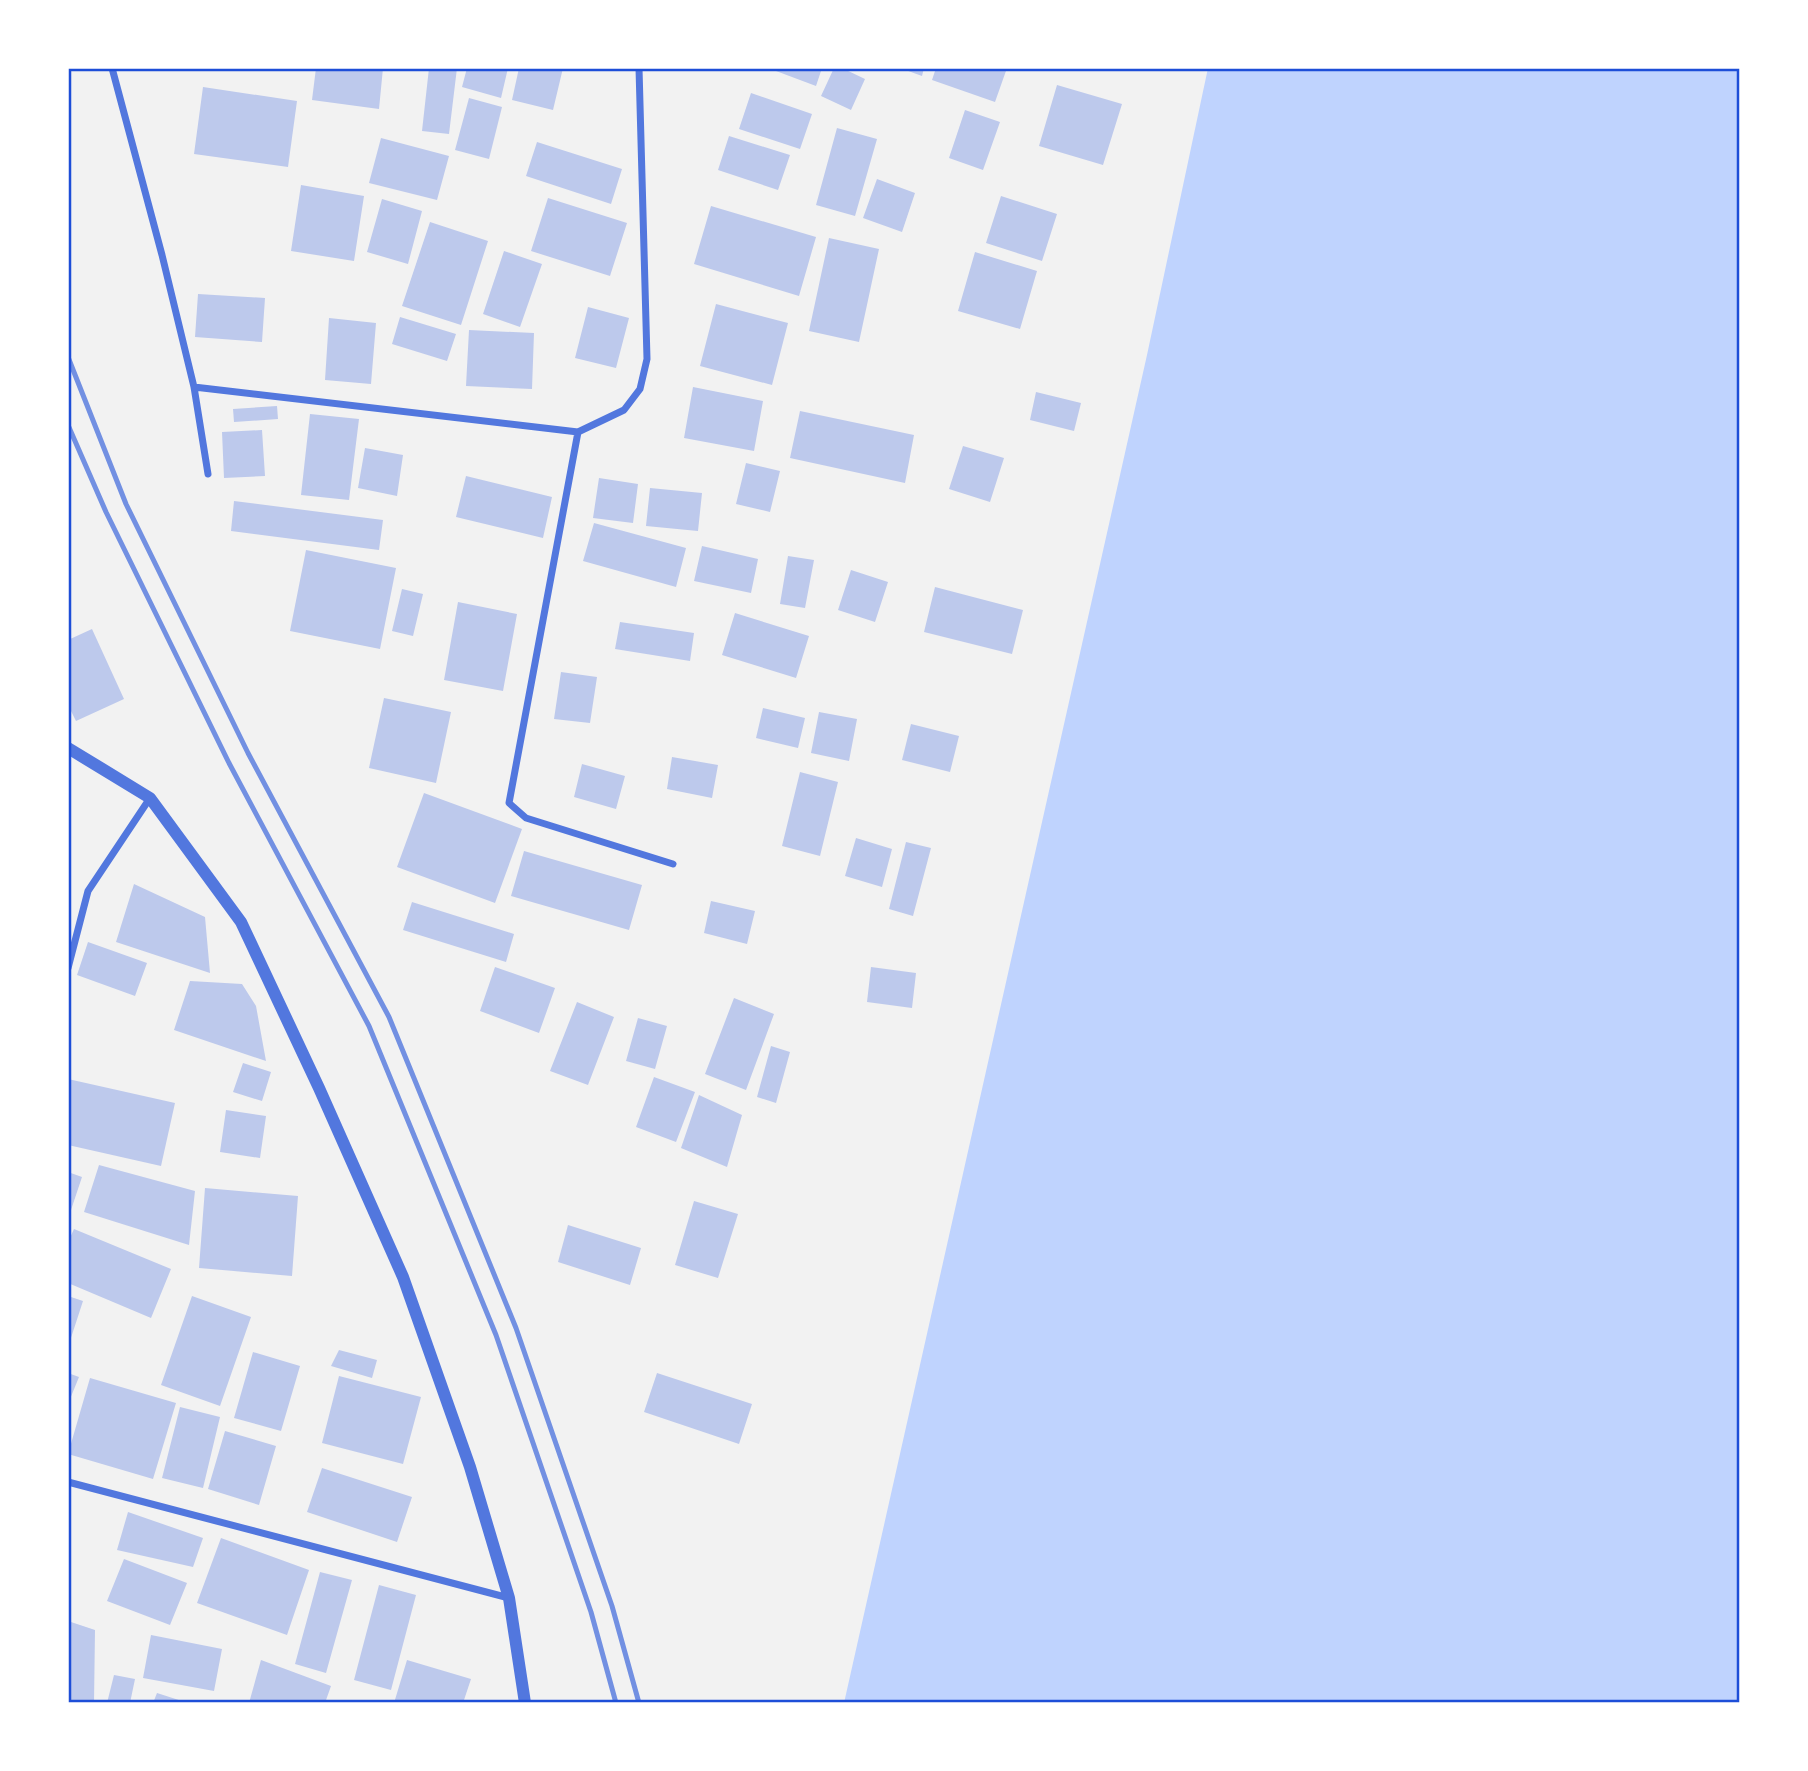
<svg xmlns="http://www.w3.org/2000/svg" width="1808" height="1771" viewBox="0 0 1808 1771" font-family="Barlow,sans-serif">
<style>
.water{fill:#bfd3fe}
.building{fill:#bdc9ec}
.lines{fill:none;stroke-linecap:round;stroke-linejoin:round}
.minor{stroke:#5277de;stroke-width:7}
.tertiary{stroke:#5277de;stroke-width:12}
.rail{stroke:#7290e2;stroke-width:5}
.neatline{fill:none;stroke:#1d4ed8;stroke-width:2.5}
</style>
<rect width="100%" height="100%" fill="#f2f2f2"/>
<path class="water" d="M1208 68H1740V1703H844L1147 355Z"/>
<path class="building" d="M316 68H383L379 109 312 100Z
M429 68H457L449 134 422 131Z
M467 68H508L501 98 462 87Z
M519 68H563L553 110 512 100Z
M768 68H822L816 86Z
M834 68H842L865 79 851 110 821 96Z
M900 68H924L922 76Z
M936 68H1007L995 102 932 80Z
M1057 85 1122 104 1103 165 1039 146Z
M203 87 297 101 288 167 194 154Z
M751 93 812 114 800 149 739 129Z
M469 98 502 107 489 159 455 150Z
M965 110 1000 122 983 170 949 158Z
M837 128 877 139 855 216 816 205Z
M729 136 790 155 778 190 718 170Z
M381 138 449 156 437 200 369 183Z
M537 142 622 169 611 204 526 176Z
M877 179 915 193 902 232 863 218Z
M301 185 364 196 354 261 291 251Z
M1001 196 1057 214 1042 261 986 243Z
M548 198 627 223 610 276 531 251Z
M382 199 422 211 408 264 367 252Z
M711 206 816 237 799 296 694 264Z
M430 222 488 241 461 325 402 306Z
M829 238 879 249 859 342 809 331Z
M504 251 542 264 520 327 483 314Z
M975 252 1037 271 1020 329 958 311Z
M198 294 265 298 262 342 195 337Z
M716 304 788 323 772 385 700 366Z
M588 307 629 318 616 368 575 358Z
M400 317 456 334 447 361 392 344Z
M329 318 376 323 371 384 325 380Z
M469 330 534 333 532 389 466 386Z
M693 387 763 401 754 451 684 438Z
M1036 392 1081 403 1074 431 1030 420Z
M277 406 278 419 234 422 233 409Z
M800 411 914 435 905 483 790 458Z
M310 414 359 419 349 500 301 495Z
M262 430 265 476 224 478 222 432Z
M963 446 1004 458 990 502 949 489Z
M365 448 403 455 397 496 358 488Z
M746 463 780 471 770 512 736 504Z
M466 476 552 497 543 538 456 517Z
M599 478 638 484 633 523 593 518Z
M650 488 702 493 698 531 646 526Z
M234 501 383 520 379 550 231 531Z
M594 523 686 548 676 587 583 561Z
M702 546 758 559 751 593 694 581Z
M306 550 396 568 380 649 290 631Z
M788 556 814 560 805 608 780 604Z
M851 570 888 582 875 622 838 610Z
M935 587 1023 610 1012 654 924 632Z
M402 589 423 594 413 636 392 631Z
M458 602 517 614 503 691 444 680Z
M735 613 809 636 796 678 722 655Z
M620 622 694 633 690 661 615 649Z
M92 629 124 699 76 721 68 705V640Z
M561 672 597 677 590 723 554 719Z
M384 698 451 712 436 783 369 768Z
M763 708 805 718 798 748 756 738Z
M819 712 857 719 849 761 811 753Z
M911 724 959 736 950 772 902 760Z
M672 757 718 765 712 798 667 789Z
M582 764 625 776 616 809 574 797Z
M800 772 838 782 820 856 782 846Z
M424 793 522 829 495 903 397 867Z
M856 838 892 849 882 887 845 876Z
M906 842 931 848 913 916 889 909Z
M524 851 642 885 629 930 511 896Z
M134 884 205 917 210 973 116 942Z
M711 901 755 911 747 944 704 933Z
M412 902 514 934 506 962 403 930Z
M88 942 147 963 135 996 77 975Z
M495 967 555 988 539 1033 480 1011Z
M871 967 916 973 912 1008 867 1002Z
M190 981 242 984 256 1006 266 1061 174 1030Z
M734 998 774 1014 746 1090 705 1074Z
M577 1002 614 1017 588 1085 550 1071Z
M638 1018 667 1026 655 1069 626 1061Z
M771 1046 790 1052 776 1103 757 1097Z
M243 1063 271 1072 262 1101 233 1092Z
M654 1077 695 1092 676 1142 636 1127Z
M68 1079 175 1103 161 1166 68 1145Z
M699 1095 742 1115 727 1167 681 1148Z
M226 1110 266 1116 260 1158 220 1152Z
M99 1165 195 1191 189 1245 84 1212Z
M68 1172 82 1177 69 1216H68Z
M205 1188 298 1196 292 1276 199 1268Z
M694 1201 738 1214 718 1278 675 1265Z
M568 1225 641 1248 630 1285 558 1262Z
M74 1229 171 1269 151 1318 68 1283V1242Z
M68 1296 83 1301 69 1344H68Z
M192 1296 251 1317 220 1406 161 1385Z
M339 1350 377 1360 372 1378 331 1366Z
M253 1352 300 1366 281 1431 234 1418Z
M68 1373 79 1377 68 1404Z
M657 1373 752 1404 739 1444 644 1412Z
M339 1376 421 1397 403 1464 322 1443Z
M90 1378 176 1403 153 1479 68 1454Z
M180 1407 220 1417 203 1488 162 1478Z
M225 1431 276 1446 259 1505 208 1489Z
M322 1468 412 1497 397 1542 307 1512Z
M128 1512 203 1538 193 1567 117 1550Z
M221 1538 309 1570 287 1635 197 1603Z
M124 1559 187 1583 170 1625 107 1601Z
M320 1572 352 1580 326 1673 295 1664Z
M379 1585 416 1595 391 1690 354 1680Z
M68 1621 95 1630 94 1703H68Z
M151 1635 222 1649 214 1691 143 1678Z
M261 1660 331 1686 325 1703H249Z
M407 1660 471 1679 463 1703H394Z
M114 1675 135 1679 130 1703H107Z
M157 1693 185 1702V1703H153Z"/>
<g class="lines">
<path class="minor" d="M112 68 162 255 194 387 208 474
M194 387 578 432 624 410 640 389 647 359 639 68
M578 432 509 803 526 818 673 864
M68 968 88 891 150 798
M68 1482 509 1598"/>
<path class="tertiary" d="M68 748 150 798 241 922 319 1088 403 1277 470 1467 509 1598 525 1703"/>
<path class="rail" d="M68 357 126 504 248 753 389 1017 516 1328 612 1606 639 1703
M68 425 106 512 229 763 369 1026 496 1335 591 1612 616 1703"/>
</g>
<rect width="1808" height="1771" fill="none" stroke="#ffffff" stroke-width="140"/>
<rect x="70" y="70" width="1668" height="1631" class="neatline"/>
</svg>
